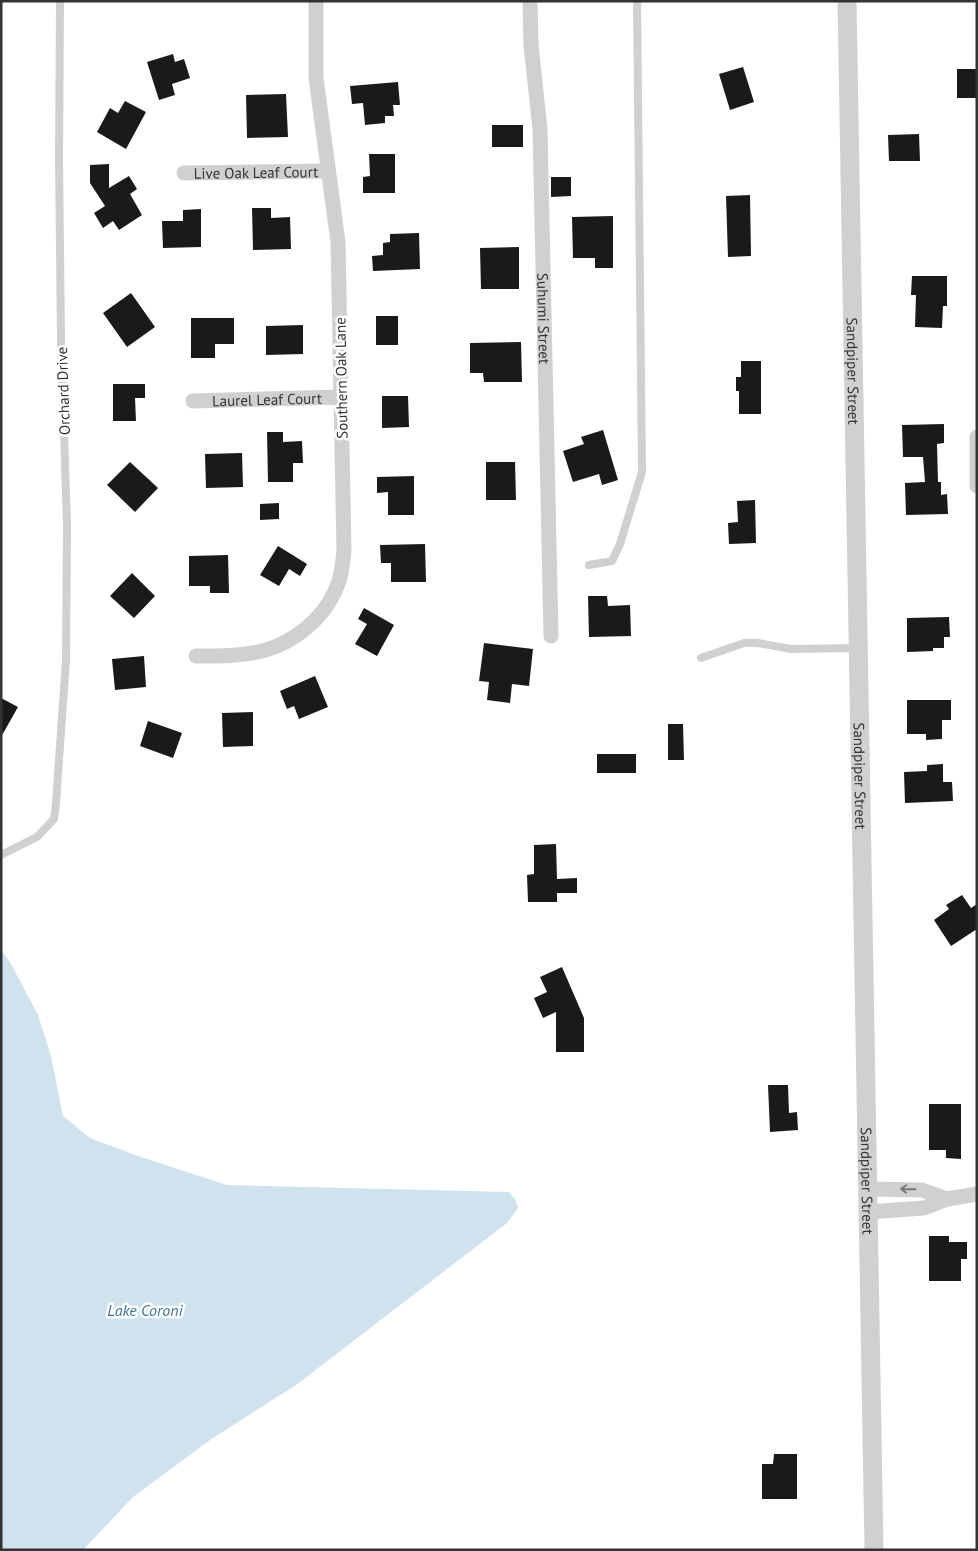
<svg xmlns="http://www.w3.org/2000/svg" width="978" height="1551" viewBox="0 0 978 1551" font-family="'PT Sans',sans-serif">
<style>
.water{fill:#cfe2ee}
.building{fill:#1a1a1a}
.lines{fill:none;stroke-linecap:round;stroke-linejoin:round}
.service{stroke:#d0d0d0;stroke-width:8}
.minor{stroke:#d0d0d0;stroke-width:15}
.tertiary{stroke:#d0d0d0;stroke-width:19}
.oneway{stroke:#7a7a7a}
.labels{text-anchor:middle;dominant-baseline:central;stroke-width:5;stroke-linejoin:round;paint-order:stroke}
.street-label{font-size:15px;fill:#333;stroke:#fff}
.water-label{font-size:16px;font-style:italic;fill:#3f7597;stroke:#fff}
</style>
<rect width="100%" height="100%" fill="#fff"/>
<path class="water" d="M1 950 10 962 38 1015 51 1056 63 1116 90 1138 138 1156 227 1185 509 1192 515 1199 518 1208 507 1223 296 1385 210 1440 133 1497 83 1550H1Z"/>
<path class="building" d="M173 54 175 62 184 59 190 78 172 84 175 95 159 100 147 62Z
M743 67 754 102 730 110 719 74Z
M957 69H977V98H957Z
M398 82 400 105H393L394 116H385V123L365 125 363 103 352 104 350 86Z
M286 94 288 137 247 138 246 95Z
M125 101 146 112 126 149 97 132 110 108 118 113Z
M492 125H523V147H492Z
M919 134 920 161H889L888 135Z
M369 154H395V193H363V177L370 176Z
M109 164V188L129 176 137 189 130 194 142 215 119 230 113 221 103 228 94 213 105 206 90 183V165Z
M551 177H571V196L551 197Z
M750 195 751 256 728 257 726 196Z
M252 208H271V218L290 217 291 249 253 250Z
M201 209V247L163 248 162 221H183V210Z
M613 216V268H595V258H573L572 217Z
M419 233 420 269 373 271 372 256 383 255V243L390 242V234Z
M519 247V289H481L480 248Z
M912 276H947V306H943L942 328 915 327 916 295H911Z
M131 293 155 327 127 347 103 313Z
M376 316H398V345H376Z
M191 318H234V344H215V358H191Z
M303 325V354L266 355V326Z
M521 342 522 382H484L483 373H470V343Z
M741 361H761V414H739V391H736V377H741Z
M113 384H145V398H135L136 421H113Z
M382 396H408L409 427 382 428Z
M944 424V443L937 444 938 482H941V495L947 494 948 514 906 515 905 483 925 482 923 457H903L902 425Z
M603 430 618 480 602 485 599 474 573 482 563 451 584 444 581 437Z
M267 432H283V442L302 441 303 463H293V482H268Z
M242 453 243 487 206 488 205 454Z
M130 462 158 488 135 512 107 485Z
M486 462H515L516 500H486Z
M414 476V515H388V492L377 493V477Z
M755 500 756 543 729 544 728 523 738 522 737 501Z
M279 503V519L260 520V504Z
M425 544 426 582H391V563H381L380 545Z
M278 546 307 564 300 576 289 569 279 586 260 575Z
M228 555 229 593H210V586H189V556Z
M132 573 155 596 134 618 110 596Z
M588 596H607L608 606 630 605 631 636 589 637Z
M364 608 394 625 377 656 355 644 367 624 358 619Z
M949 617 950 637H944V648H933V651L907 652V618Z
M484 643 533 649 529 686 512 684 510 703 487 700 489 682 479 681Z
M144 656 146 687 115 690 112 659Z
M315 676 328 707 299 719 294 706 287 709 280 691Z
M1 698 18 707 1 737Z
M907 700H951V720H942V739L926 740V734H907Z
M253 712V746L223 747 222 713Z
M148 721 182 733 173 758 140 746Z
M668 724H683L684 760H668Z
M597 754H636V773H597Z
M943 764V782H952L953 801 905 803 904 772 927 771V765Z
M556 844 557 879 577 878V893H557V902H528L527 875 534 874V845Z
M962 895 971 908 977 904V929L951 946 934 920 949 909 946 905Z
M562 967 584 1018V1052H556V1012L543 1018 534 998 547 992 540 977Z
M768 1085H788L789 1113 797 1112 798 1130 770 1132Z
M929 1104H961V1159L946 1158V1150H929Z
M929 1236H949V1242H967V1259H961V1281H929Z
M774 1454H797V1499H762V1464H773Z"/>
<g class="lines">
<path class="service" d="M589 565 612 561 620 544 642 472 637 1
M701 658 744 643H758L791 649 858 648
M1 855 37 837 54 819 56 803 66 660 67 526 61 338 59 160 60 1"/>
<g class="minor">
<path id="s1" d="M530 1 531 45 540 129 551 636"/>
<path id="s2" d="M184 173 328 171"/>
<path id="s3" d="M193 401 341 397"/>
<path d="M977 437V486"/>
<path d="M196 656C244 656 279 656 315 620 325 610 334 596 339 581 342 572 343 560 344 551L338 242 316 78V1"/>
<path d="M868 1189 922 1190 947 1199"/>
<path d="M868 1212 924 1208 947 1199 977 1194"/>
</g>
<path class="tertiary" id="s4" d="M847 1 874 1550"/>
</g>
<defs><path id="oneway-shaft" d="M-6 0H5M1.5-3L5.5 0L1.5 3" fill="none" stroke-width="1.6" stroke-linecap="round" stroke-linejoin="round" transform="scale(1.25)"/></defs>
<use class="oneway" href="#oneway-shaft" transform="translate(908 1189) rotate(-179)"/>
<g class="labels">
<g class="street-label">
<text stroke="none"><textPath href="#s2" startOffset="72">Live Oak Leaf Court</textPath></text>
<text stroke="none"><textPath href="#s1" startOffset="318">Suhumi Street</textPath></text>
<text stroke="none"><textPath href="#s4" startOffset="370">Sandpiper Street</textPath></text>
<text transform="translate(341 378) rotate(-91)">Southern Oak Lane</text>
<text transform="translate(63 391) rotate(-92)">Orchard Drive</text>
<text stroke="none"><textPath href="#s3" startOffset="74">Laurel Leaf Court</textPath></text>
<text stroke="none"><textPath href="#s4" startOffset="775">Sandpiper Street</textPath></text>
<text stroke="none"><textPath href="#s4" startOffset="1180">Sandpiper Street</textPath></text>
</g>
<g class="water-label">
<text x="145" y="1310">Lake Coroni</text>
</g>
</g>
<rect width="978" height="1551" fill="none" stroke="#333333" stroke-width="5"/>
</svg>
